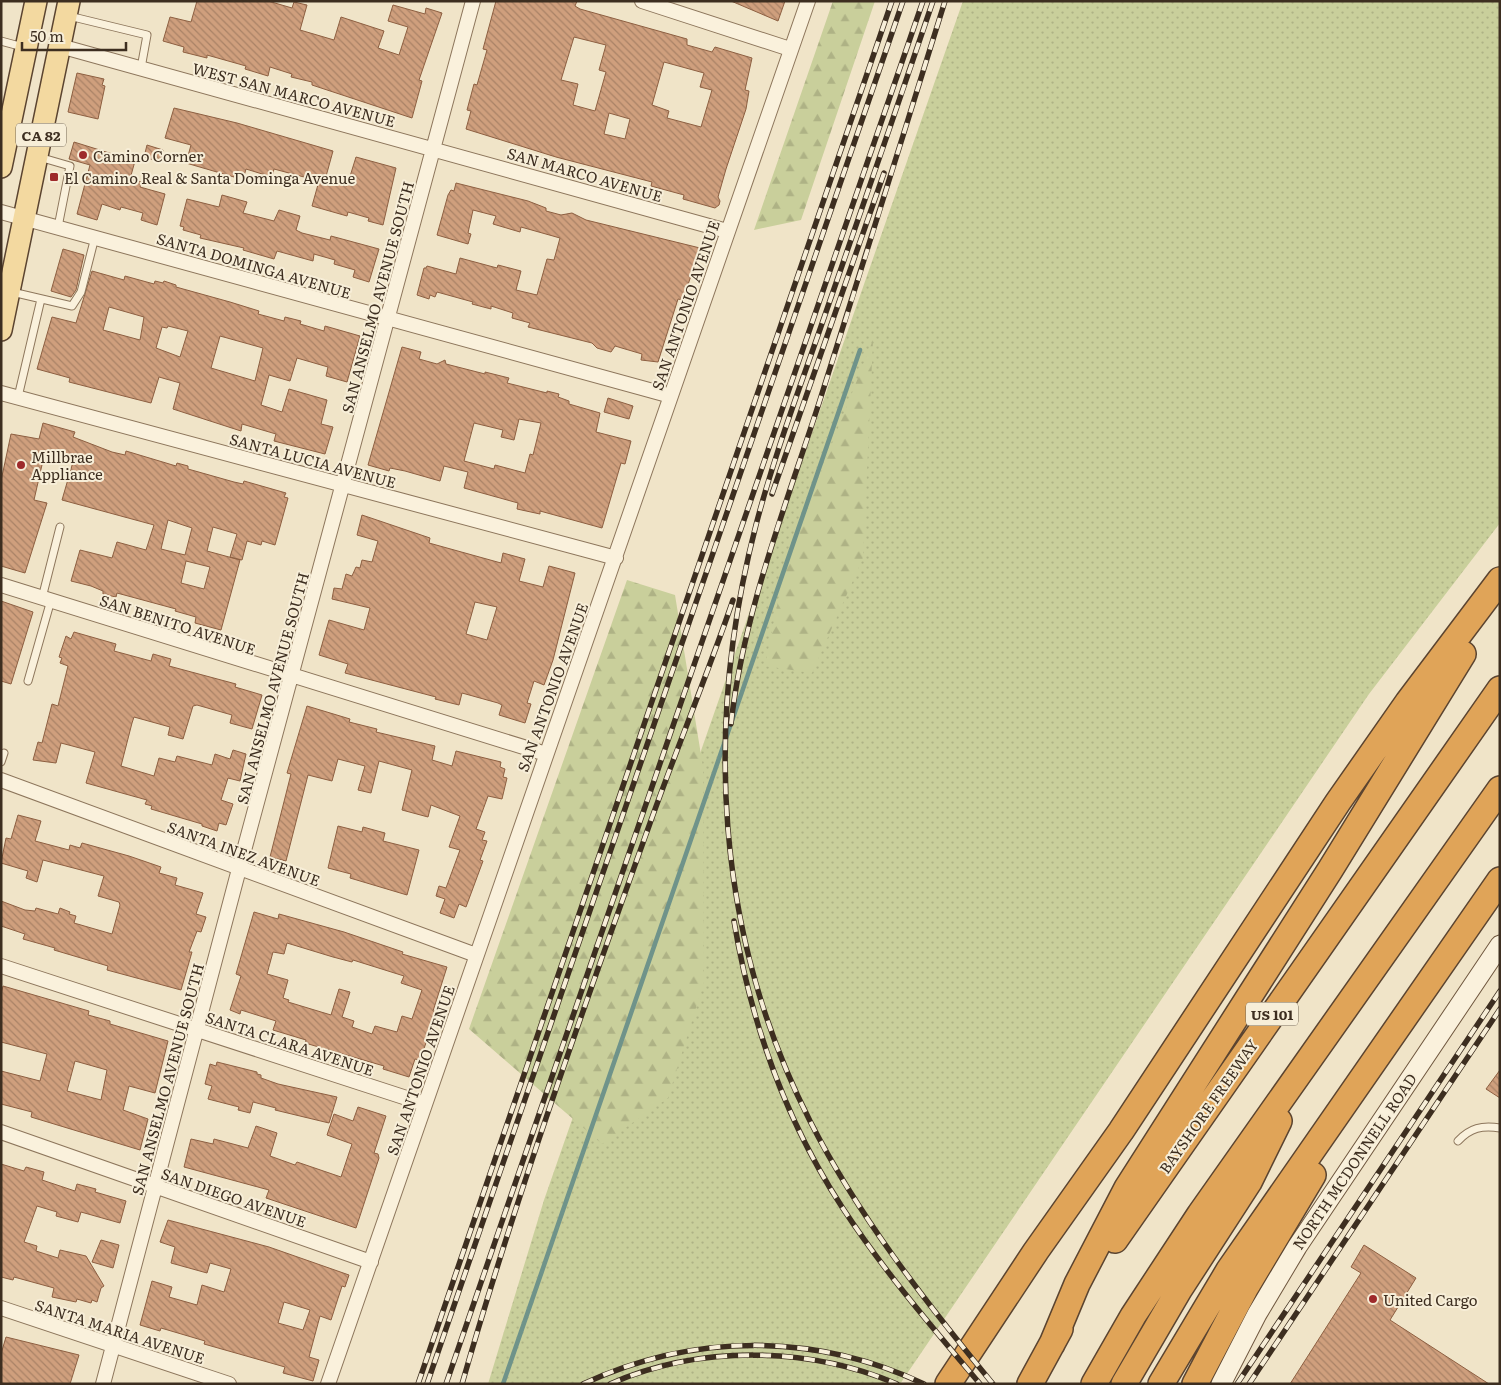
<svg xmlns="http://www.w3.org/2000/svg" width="1501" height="1385" viewBox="0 0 1501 1385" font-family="Literata,serif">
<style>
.grass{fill:url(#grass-dots)}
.forest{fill:url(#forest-firs)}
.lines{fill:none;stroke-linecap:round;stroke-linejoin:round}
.stream{stroke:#6f938a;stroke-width:4.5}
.building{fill:url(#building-back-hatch);stroke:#8d5f41;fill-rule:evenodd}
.lane-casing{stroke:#8d765c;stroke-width:9}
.street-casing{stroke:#8d765c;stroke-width:16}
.secondary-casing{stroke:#6f573f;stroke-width:21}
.primary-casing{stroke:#5b4430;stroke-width:24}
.highway-casing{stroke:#5b4430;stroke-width:28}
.lane{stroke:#faf1dc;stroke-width:7}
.street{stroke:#faf1dc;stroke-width:14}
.secondary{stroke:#faf1dc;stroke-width:19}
.primary{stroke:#f3d9a0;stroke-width:21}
.highway{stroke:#e0a458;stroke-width:25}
.rail-casing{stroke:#3d2e20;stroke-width:5.5}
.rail{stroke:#f7eed8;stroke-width:4;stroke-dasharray:11;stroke-linecap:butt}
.poi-dot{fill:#9e2a2b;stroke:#f7eed8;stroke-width:2}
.labels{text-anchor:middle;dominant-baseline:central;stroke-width:4;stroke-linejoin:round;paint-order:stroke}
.shield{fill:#f7eed8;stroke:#756857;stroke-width:1}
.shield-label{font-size:14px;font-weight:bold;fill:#3d2e20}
.street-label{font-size:15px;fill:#3d2e20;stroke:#f7eed8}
.poi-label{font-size:15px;fill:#3d2e20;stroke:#f7eed8;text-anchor:start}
</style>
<defs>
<pattern id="grass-dots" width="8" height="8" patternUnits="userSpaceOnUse" patternTransform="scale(1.25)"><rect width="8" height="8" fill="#c9cf9b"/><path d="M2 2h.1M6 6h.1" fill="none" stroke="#aeb285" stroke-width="1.8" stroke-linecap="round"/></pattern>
<pattern id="forest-firs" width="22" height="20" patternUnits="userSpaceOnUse" patternTransform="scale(1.25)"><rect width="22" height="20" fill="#c9cf9b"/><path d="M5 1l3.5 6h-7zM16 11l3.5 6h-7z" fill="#aeb285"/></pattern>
<pattern id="building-back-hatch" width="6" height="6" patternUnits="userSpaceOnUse" patternTransform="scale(1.25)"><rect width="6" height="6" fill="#cf9f7d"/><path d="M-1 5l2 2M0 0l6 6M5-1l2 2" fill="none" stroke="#a98266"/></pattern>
</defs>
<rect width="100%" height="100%" fill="#f0e4c8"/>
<path class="grass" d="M963 1H1500V523L1369 694 900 1384H488L544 1200Z"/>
<path class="forest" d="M833 1H875L801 220 754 230Z
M873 340 863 558 812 673 765 666 787 557Z
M627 580 675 595 703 767 704 982 668 1098 602 1144 469 1029Z"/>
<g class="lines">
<path class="stream" d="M503 1384 860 350"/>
</g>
<path class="building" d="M197 1H268L292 8 294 2 307 5 300 30 334 40 341 17 384 31 378 48 399 55 408 27 388 21 393 5 425 14 426 8 442 13 419 80 422 81 412 118 312 85V82L291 77 292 74 270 67 268 76 245 69 246 66 207 55V58L183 52 184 47 163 41 170 17 191 22Z
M496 1H577L575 6 580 9 687 39V45L712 52 715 47 752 58 745 90 749 91 746 109 726 169 718 197 720 201 719 205 715 208 683 199 684 195 651 186 652 182 556 157 466 129 471 111 467 110 474 84 477 85 487 50 483 49ZM574 37 606 45 599 70 606 72 595 111 573 105 578 84 561 80ZM664 62 704 73 700 87 712 90 701 127 667 118 669 111 652 105ZM609 113 630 119 625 139 604 134Z
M731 1H785L778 21Z
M77 73 104 79 102 85 105 86 98 119 68 112Z
M174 108 237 123 333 151 325 180 347 186 356 157 396 168 383 225 368 221 369 218 348 212 347 216 312 206 319 181 274 169 272 177 246 169 244 176 235 173 234 177 186 163 191 145 165 138Z
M74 142 135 161 130 179 142 182 140 187 165 194 157 225 141 220 143 213 121 207 120 210 102 204 97 220 77 214 90 165 69 159Z
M147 145 163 150 160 162 144 157Z
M456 183 528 201 546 208V211L561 215 572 213 586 220 700 248 683 300 678 299 658 362 641 360 642 354 615 346 611 352 597 348 592 343 528 327 530 323 512 318 513 313 491 306V309L472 304 473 302 437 292 435 297 430 295 429 299 417 295 424 268H426L427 266 456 274 460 258 497 268 498 265 521 271 516 290 537 295 547 259 554 260 560 238 521 227 520 232 493 224 496 216 473 210 468 233 471 234 468 244 437 235 448 195 451 190 454 191Z
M222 195 247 202 243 213 274 221 279 210 300 216 296 230 302 233 330 240 331 236 379 249 369 282 353 277 355 270 334 264 335 260 314 254 313 261 277 251 274 259 243 250 244 248 200 238 201 235 183 230 184 227 180 226 187 199 219 207Z
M63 249 84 255 76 290 71 297 51 291Z
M92 271 124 280 125 276 154 284 155 281 163 283 164 281 176 285V287L230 302 259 311 258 314 284 321 285 317 301 321 300 324 324 331 325 326 360 336 347 382 326 376 328 367 297 358 290 381 269 375 261 405 282 412 289 389 327 400 321 424 333 427 325 454 274 441 276 434 242 424 241 431 173 409 180 383 159 377 151 403 69 382 70 378 37 369 52 317 76 323ZM109 307 144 317 140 340 103 330ZM168 326 188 331 180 357 156 348 162 327 167 328ZM220 336 263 348 255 381 211 368Z
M402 347 421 352 419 359 437 364 445 360 446 364 485 374V372L509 378 507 383 547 393V391L559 394 558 397 569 401V404L600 413 596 432 631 441 625 464 621 463 602 528 540 511V514L517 509 518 503 464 488 468 472 444 466 440 481 405 471 390 468 389 471 368 465ZM519 419 541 423 533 455 530 454 525 473 495 465 494 469 464 461 474 423 503 430 501 437 514 440Z
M608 398 633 406 629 419 604 412Z
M43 423 75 432 73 437 112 452 125 455 126 451 176 466 177 463 188 466V469L234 482 243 484 244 481 286 493 284 497 288 498 275 545 262 541 261 545 247 541 242 560 230 557 237 534 213 527 207 551 240 560 221 630 195 623 196 617 175 611 176 609 117 593 116 597 103 594V591L91 586 71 581 80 550 112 558 117 542 146 550 154 525 62 500 73 462 44 456 34 500 47 503 25 573 1 566V481L11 434 39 439ZM168 520 192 528 185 555 161 549ZM186 561 210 567 204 589 181 583Z
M362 515 430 538 429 543 501 563 503 553 525 559 519 581 543 587 549 566 575 573 553 660 544 685 534 681 527 703 531 704 525 723 499 715 502 705 498 703 462 693 459 705 435 699 436 697 345 673 348 664 319 655 329 620 364 630 370 608 332 599 334 588 342 589 346 574 352 576 356 567 360 568 362 560 372 562 378 541 357 535ZM475 602 497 607 487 640 466 634Z
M1 601 33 612 11 684 1 681Z
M74 632 116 644 114 651 151 661 153 654 171 659 169 666 236 684 235 687 262 695 252 729 230 723 232 715 197 705 193 706 183 739 168 735 170 727 134 717 132 723 121 766 154 776 159 758 175 762 177 756 212 765 215 754 230 759 233 750 246 754 240 781 228 778 221 800 233 804 226 825 219 823 217 831 202 826V824L151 809 152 806 145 804 147 800 86 783 95 752 61 743 56 763 33 760 38 742 42 743 52 704 58 706 68 666 60 663 62 658 59 657 66 636 71 639Z
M307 706 350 719 349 722 377 729 376 732 435 746 432 760 452 766 456 751 501 762 500 767 505 769 503 777 507 778 502 799 488 796 476 829 485 832 482 840 487 841 480 860 483 861 466 907 459 904 454 918 440 913 445 899 436 896 439 886 446 888 460 850 449 847 460 816 431 805 428 817 402 810 412 770 379 761 371 793 358 790 365 766 338 759 332 781 308 775 286 861 270 857 291 774 287 773Z
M18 815 41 821 35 841 69 850 70 845 80 848 82 843 129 856 161 867 159 873 177 878 175 885 203 893 196 914 206 917 201 932 197 931 189 952H192L181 990 107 970 108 966 54 950 55 948 23 939 25 934 1 926V901L25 910 35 911 36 908 58 914 60 908 70 912 69 914 76 916 74 923 112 934 120 905 119 902 98 896 104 876 43 860 37 882 26 878 28 871 1 863 6 838 11 839Z
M338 826 362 832 363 827 385 833 383 841 419 850 407 895 350 878 351 874 328 868Z
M254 912 278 919 279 914 344 932 403 952 402 954 447 967 433 1011 437 1012 430 1037H428L420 1060 415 1059 409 1077 383 1069 384 1066 305 1043 306 1040 273 1030 276 1021 241 1010 240 1014 230 1010 241 976 236 974ZM287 943 333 957 352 962 353 960 404 976 401 983 422 990 412 1019 402 1016 397 1032 375 1026 372 1034 352 1027 354 1021 342 1017 350 992 339 989 331 1015 288 1002 289 1000 283 998 288 980 267 974 273 952 284 954Z
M3 986 89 1011 88 1015 110 1021V1024L168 1041 155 1093 129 1086 123 1110 148 1119 140 1150 31 1117 32 1112 1 1104V1071L40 1081 47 1054 1 1042V994ZM75 1061 107 1070 101 1100 67 1091Z
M217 1062 257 1072V1074L261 1075V1078L278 1084 337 1097 329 1123 275 1110 276 1108 253 1102 250 1113 238 1110 239 1107 208 1099 212 1086 205 1084 210 1064 216 1066Z
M1500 1070V1098L1486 1089Z
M358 1107 386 1116 374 1153 378 1154 379 1158 356 1228 266 1198 269 1190 184 1167 191 1139 213 1144 214 1139 248 1148 256 1126 277 1133 270 1156 295 1165 297 1162 341 1177 352 1144 327 1135 334 1114 353 1121Z
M1 1164 24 1171 26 1167 44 1172 42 1180 75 1191 77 1184 96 1189 95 1192 126 1201 120 1223 81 1212 78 1222 56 1216 57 1212 37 1206 24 1242 37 1246 36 1251 58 1258 60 1250 86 1256 104 1286 101 1288 97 1302 92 1300 91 1303 77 1299 76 1302 52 1297 54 1288 14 1277 13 1280 1 1277Z
M168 1220 269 1247 349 1275 345 1287 342 1286 331 1320 320 1316 309 1357 319 1360 313 1381 283 1373 285 1367 204 1344 205 1341 161 1328 160 1331 140 1325 152 1281 172 1287 169 1297 197 1305 202 1285 224 1292 231 1269 210 1263 207 1273 171 1263 175 1247 160 1242ZM284 1302 310 1310 303 1330 278 1323Z
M101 1240 119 1245 113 1268 92 1262Z
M1364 1245 1416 1278 1390 1320 1489 1384H1290L1361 1273 1351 1267Z
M6 1337 79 1355 70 1384H1V1354Z"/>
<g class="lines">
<defs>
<path id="lane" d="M69 16 147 35 141 68
M1 41 23 47
M39 157 70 166 58 227
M12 292 72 306 81 292 95 237
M18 397 41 299
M42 598 60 527
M28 681 51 600
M1 762 4 753
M1458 1141C1470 1128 1482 1125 1500 1128"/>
<path id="street" d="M642 1 790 49
M60 46 727 231
M1 212 671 396
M1 393 616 558
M1 585 546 754
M1 780 476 955
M1 966 425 1104
M1 1132 371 1262
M1 1308 229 1384
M103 1384 239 869 473 1
M328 1384 808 1"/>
<path id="secondary" d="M1221 1384 1257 1314 1297 1247 1500 945"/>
<path id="primary" d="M1 167 36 1
M1 330 69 1"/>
<path id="highway" d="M1115 1240 1500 689
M1052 1344 1077 1284 1127 1188 1330 870 1463 654
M948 1384 1036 1251 1121 1131 1338 802 1408 702 1500 580
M1030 1384 1060 1329
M1094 1384 1133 1316 1200 1214 1500 789
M1124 1384 1179 1290 1249 1182 1279 1121
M1161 1384 1229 1270 1500 880
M1195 1384 1246 1287 1313 1175"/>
</defs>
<use href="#lane" class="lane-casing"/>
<use href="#street" class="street-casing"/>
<use href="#secondary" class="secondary-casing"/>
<use href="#primary" class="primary-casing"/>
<use href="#highway" class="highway-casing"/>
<use href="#lane" class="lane"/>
<use href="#street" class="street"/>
<use href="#secondary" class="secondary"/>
<use href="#primary" class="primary"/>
<use href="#highway" class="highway"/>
<defs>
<path id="rail" d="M933 1C898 105 862 208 826 312 802 382 775 452 756 525 704 725 715 934 810 1121 858 1216 925 1301 993 1384
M772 494 884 173
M731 724C743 614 785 508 819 403 862 269 903 135 945 1
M734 921C751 1023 786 1121 842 1207 883 1270 932 1327 980 1384
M418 1384 892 1
M427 1384 903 1
M446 1384 923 1
M462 1384C516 1196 583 1010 649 826 676 750 707 676 733 600
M583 1384C692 1333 815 1332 924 1384
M610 1384C699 1345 808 1346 897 1384
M1237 1384 1500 991
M1249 1384 1500 1009"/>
</defs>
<use href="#rail" class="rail-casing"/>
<use href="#rail" class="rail"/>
</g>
<g class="poi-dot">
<circle cx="83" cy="155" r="5"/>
<rect x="49" y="172" width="10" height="10" rx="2.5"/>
<circle cx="21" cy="465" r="5"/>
<circle cx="1373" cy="1299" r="5"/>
</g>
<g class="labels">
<g class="shield">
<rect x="16" y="123.5" width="50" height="23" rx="4"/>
<rect x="1246" y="1002.5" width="52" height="23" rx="4"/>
</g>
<g class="shield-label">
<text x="41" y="135">CA 82</text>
<text x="1272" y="1014">US 101</text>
</g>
<g class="street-label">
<text transform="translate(294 94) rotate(15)">WEST SAN MARCO AVENUE</text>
<text transform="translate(585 174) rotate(16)">SAN MARCO AVENUE</text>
<text transform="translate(254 265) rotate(16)">SANTA DOMINGA AVENUE</text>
<text transform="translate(377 297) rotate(-75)">SAN ANSELMO AVENUE SOUTH</text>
<text transform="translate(685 305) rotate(-71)">SAN ANTONIO AVENUE</text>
<text transform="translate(313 460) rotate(15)">SANTA LUCIA AVENUE</text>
<text transform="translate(178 624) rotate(18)">SAN BENITO AVENUE</text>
<text transform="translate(552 687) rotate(-70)">SAN ANTONIO AVENUE</text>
<text transform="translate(272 688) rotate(-75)">SAN ANSELMO AVENUE SOUTH</text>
<text transform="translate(244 853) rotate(20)">SANTA INEZ AVENUE</text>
<text transform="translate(290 1043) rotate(18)">SANTA CLARA AVENUE</text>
<text transform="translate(420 1070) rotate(-71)">SAN ANTONIO AVENUE</text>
<text transform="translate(167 1079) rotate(-75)">SAN ANSELMO AVENUE SOUTH</text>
<text transform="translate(1208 1106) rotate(-55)">BAYSHORE FREEWAY</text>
<text transform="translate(1354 1161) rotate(-56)">NORTH MCDONNELL ROAD</text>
<text transform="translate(234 1197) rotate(19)">SAN DIEGO AVENUE</text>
<text transform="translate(120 1331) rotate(18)">SANTA MARIA AVENUE</text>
</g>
<g class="poi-label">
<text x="93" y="155">Camino Corner</text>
<text x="64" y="177">El Camino Real &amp; Santa Dominga Avenue</text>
<text x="31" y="456">Millbrae<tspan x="31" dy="17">Appliance</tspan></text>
<text x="1383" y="1299">United Cargo</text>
</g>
</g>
<rect width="1501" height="1385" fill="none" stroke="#3d2e20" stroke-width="5"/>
<path d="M22 42v8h104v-8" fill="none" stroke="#3d2e20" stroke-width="2.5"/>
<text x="30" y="42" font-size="15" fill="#3d2e20" stroke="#f7eed8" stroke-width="4" paint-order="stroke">50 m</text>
</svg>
